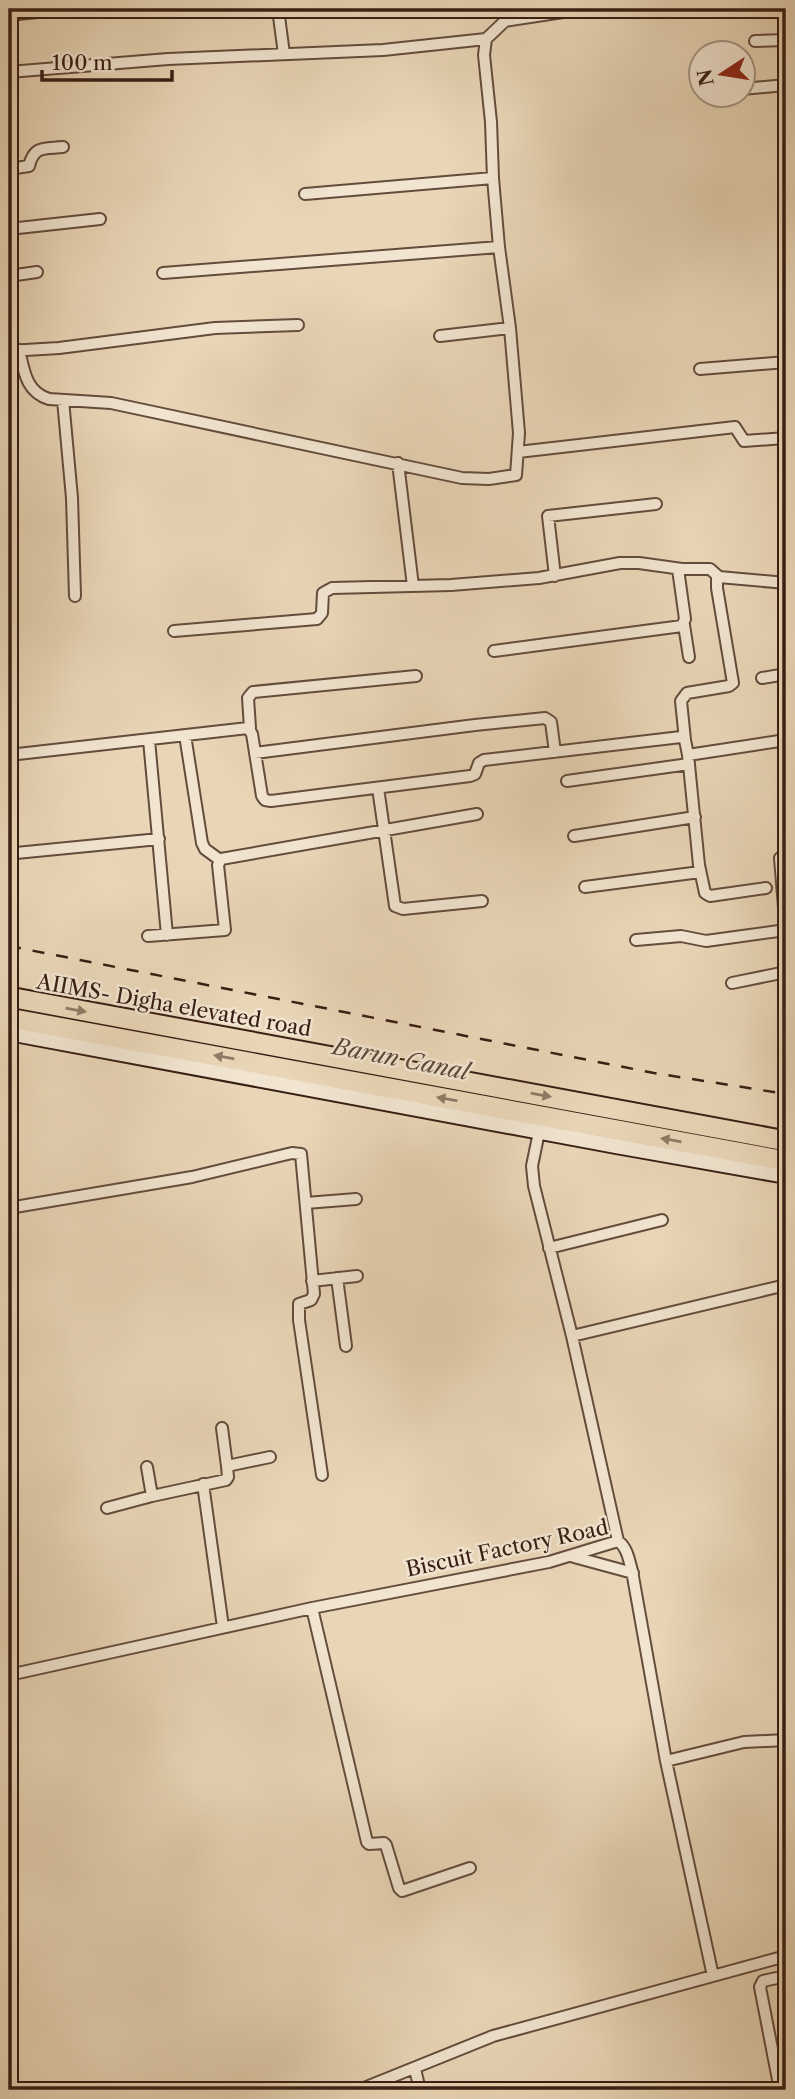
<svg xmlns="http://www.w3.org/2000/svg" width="795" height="2099" viewBox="0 0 795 2099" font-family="'Libre Caslon Text',serif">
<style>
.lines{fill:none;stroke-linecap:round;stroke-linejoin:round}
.street-casing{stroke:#644c3d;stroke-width:14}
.secondary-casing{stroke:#381e14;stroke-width:18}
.highway-casing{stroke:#381e14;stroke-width:23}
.street{stroke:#f1e4d0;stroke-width:10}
.secondary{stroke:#f1e4d0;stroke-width:14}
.highway{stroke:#e9d6b7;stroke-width:19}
.rail{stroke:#381e14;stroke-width:2.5;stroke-dasharray:12 12;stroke-linecap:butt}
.oneway{fill:#907a66}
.labels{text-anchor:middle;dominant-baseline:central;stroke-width:5;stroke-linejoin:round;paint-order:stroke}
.street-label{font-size:21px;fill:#381e14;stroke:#f1e4d0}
.water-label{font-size:23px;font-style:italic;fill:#61483a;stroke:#f1e4d0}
</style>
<rect width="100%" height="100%" fill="#e9d6b7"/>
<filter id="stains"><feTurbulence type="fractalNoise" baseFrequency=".00286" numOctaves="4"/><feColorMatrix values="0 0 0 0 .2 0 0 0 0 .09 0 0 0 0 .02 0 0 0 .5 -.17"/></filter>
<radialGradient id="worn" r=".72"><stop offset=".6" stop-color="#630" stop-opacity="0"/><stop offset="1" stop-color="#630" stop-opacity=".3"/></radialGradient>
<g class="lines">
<defs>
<path id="street" d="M278 9 284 54
M9 15 66 9
M505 21 583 9
M755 41 786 40
M9 72 168 59 383 50 486 39
M742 89 786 85
M9 169 29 166C34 145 45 149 63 147
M305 194 493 178
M9 229 100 219
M499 247 493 178 491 122 484 55 486 39 505 21 504 9
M9 276 37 272
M440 336 510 328
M19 350C24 371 26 392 49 399L111 403 462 478 489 479 516 475 519 433 510 328 499 247 163 273
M9 351 59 348 215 328 298 325
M700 369 786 362
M63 400 72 498 75 596
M518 452 735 427 744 441 786 438
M398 463 413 586
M555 576 548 516 656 504
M684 625 689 657
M174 631 317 619 322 613 323 593 332 588 451 585 539 578 620 563H639L682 569H710L719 577 786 583
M494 651 682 626 685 619 678 569
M762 678 786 674
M250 728 248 698 253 692 416 676
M185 735 202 843 205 849 220 860
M149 740 167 935
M685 740 681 701 687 693 729 686 733 683 717 588V575
M255 753 475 725 545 718 551 722 555 752
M9 755 248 728 252 734 262 796 265 800 271 801 470 776 475 774 479 763 484 760 681 737 685 740 688 755 699 865 705 893 710 896 766 888
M688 755 786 740
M567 781 689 764
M378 788 395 906 403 909 482 901
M574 836 695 817
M16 853 159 839
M780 858 786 932
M585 887 700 872
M148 936 225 930 218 865 221 859 477 814
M636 940 681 936 706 941 786 930
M732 983 786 972
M539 1132 532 1166 534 1186 572 1336 618 1541
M306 1203 356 1199
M9 1208 192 1177 292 1153 301 1154 314 1294 311 1300 299 1304V1320L322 1475
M549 1248 662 1220
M337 1278 346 1346
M312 1281 357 1276
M572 1336 786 1285
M222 1428 227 1466
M147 1467 152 1496 226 1480 228 1477 227 1466 270 1457
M203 1484 223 1627
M107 1508 152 1496
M574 1557 633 1573
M312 1608 367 1842 369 1844 384 1843 386 1845 399 1888 402 1891 470 1868
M9 1675 312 1608 549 1562 618 1541C627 1547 629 1560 632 1571L666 1761 713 1976
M666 1761 744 1742 786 1740
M415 2069 420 2090
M359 2090 493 2036 786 1956
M780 2090 760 1987 763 1981 786 1976"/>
<path id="secondary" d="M9 1033 616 1146 786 1176"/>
<path id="highway" d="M9 997 786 1141
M9 1018 786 1161"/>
</defs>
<use href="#street" class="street-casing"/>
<use href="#secondary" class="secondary-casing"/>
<use href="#highway" class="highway-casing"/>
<use href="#street" class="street"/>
<use href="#secondary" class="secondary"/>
<use href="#highway" class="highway"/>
<path class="rail" d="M9 946 654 1073 786 1094"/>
</g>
<defs><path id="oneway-solid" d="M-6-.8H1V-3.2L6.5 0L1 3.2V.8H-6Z" transform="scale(1.75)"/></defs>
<g class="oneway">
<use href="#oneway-solid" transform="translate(76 1010) rotate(10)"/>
<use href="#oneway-solid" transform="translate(224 1057) rotate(-170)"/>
<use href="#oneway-solid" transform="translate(541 1095) rotate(10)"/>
<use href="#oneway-solid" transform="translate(447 1099) rotate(-170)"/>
<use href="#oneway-solid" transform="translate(671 1140) rotate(-170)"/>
</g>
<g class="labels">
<g class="street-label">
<text transform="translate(174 1005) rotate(10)">AIIMS- Digha elevated road</text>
<text transform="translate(507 1548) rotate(-12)">Biscuit Factory Road</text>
</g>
<g class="water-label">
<text transform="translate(401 1059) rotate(11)">Barun Canal</text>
</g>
</g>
<rect width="795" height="2099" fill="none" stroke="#e9d6b7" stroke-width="35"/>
<rect x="10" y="10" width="774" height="2078" fill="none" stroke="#381e14" stroke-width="3.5"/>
<rect x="18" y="18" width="760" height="2064" fill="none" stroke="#381e14" stroke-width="2"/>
<g transform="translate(722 74) rotate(258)"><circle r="33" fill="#f1e4d0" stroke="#a79585" stroke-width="2"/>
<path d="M0-5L12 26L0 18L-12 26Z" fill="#8f2418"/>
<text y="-10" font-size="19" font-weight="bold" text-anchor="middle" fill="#381e14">N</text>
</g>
<path d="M42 70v10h130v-10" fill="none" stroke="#381e14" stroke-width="3.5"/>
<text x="52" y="70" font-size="21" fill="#381e14" stroke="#f1e4d0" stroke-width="5" paint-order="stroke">100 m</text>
<rect width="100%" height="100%" filter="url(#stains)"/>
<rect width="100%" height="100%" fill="url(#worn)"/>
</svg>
